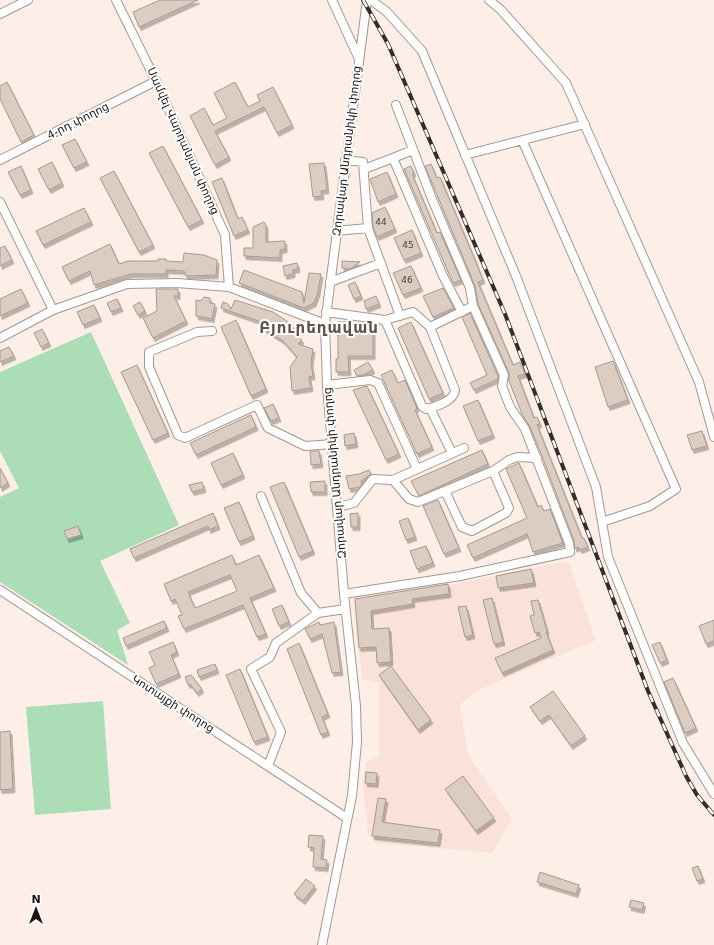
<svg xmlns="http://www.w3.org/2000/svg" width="714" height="945" viewBox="0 0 714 945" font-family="'DejaVu Sans','Noto Sans Armenian',sans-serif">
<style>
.industrial{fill:#fbe2d9}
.green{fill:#abddb7}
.building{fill:#dbcdc1;stroke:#a6998d;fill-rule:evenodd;filter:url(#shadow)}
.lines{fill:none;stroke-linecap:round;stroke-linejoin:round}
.minor-casing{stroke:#a7978e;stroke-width:10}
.minor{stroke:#fff;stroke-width:8}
.rail-casing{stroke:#342d29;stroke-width:4}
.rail{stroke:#fff;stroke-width:2.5;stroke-dasharray:8;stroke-linecap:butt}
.labels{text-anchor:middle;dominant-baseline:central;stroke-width:4;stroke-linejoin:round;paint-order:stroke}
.number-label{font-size:9px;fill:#4a423d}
.street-label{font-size:11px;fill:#1a1411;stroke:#fff}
.district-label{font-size:15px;font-weight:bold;letter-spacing:1px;fill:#62544c;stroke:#fff}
</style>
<defs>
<filter id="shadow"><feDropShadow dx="2" dy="3.5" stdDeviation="0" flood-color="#0004"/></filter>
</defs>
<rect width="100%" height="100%" fill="#fdeee7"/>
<path class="industrial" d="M568 561 596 640 478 690 460 705 468 755 512 819 492 853 377 843 368 834 363 784 366 762 379 756V683L362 679 353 597 454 584Z"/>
<path class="green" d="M91 332 179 525 100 561 130 623 117 630 128 665 0 582V497L19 488 0 451V372Z
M103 701 111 809 35 815 26 707Z"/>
<path class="building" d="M160 0H198L139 27 133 12Z
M7 82 34 135 21 142 0 99V86Z
M235 82 248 107 260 101 257 95 273 87 292 125 277 133 264 107 215 131 229 157 215 165 190 116 204 108 213 125 227 118 214 93Z
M75 139 87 162 74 168 62 145Z
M163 146 202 220 188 227 149 153Z
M52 162 62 183 49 190 38 169Z
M324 163 327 190 321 191 322 196 313 197 309 164Z
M431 164 437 178 440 177 473 255 483 280 478 282 513 365 520 362 525 374 518 376 534 418 537 417 540 424 537 425 582 538H584L588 547 580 550 578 547 575 549 574 541 542 456 530 427 522 414 509 381V373L478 304 475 286 425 166Z
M21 166 31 190 20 195 8 172Z
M411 166 414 173 412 174 437 233 440 232 461 280 453 283 404 169Z
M114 171 153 245 139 252 100 178Z
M387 172 396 194 378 202 370 179Z
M222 178 238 219 242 217 248 230 234 236 212 182Z
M385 207 395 229 377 237 373 227 372 213Z
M84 208 91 222 43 245 36 231Z
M264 222 266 225V242L285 241V249L280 250V258L244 256V248H253V227Z
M412 230 421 253 404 260 394 238Z
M110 244 119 264 128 261H158V259H166V261L183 262 184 253 204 255 217 260 216 275 186 276 184 271 166 270V274H131L94 285 90 271 69 281 62 267Z
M5 246 12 260 0 266V248Z
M342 261 360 262 350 269 342 268Z
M297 263 298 269 293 270V274L285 276 283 266Z
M411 266 421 288 403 295 393 273Z
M244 270 302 292 304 303 309 273 321 274 318 292 314 303 304 308 239 283Z
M355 282 361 296 354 299 348 285Z
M443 288 454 308 433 317 423 296Z
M21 289 28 303 0 316V299Z
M156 289H178V296H174L186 321 153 338 143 318 157 311Z
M376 296 379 304 366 309 364 301Z
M204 297 210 298V303L215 304 212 319 196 316V300L201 301Z
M117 299 121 308 111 312 107 303Z
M235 300 273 312 293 325 291 328 302 340 298 344 313 349 311 363 313 376 309 377 311 388 292 391 290 367 297 357 283 341 264 329 267 324 221 308 223 302 228 304 231 309Z
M140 302 145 311 138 315 133 306Z
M94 305 100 318 83 325 77 312Z
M470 313 498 376V379L474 390 470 383 487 375 462 317Z
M236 320 266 389 251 396 221 327Z
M338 322H348V334H362V324H373V356H348L349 372H336V359H338Z
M411 322 443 393 429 399 398 328Z
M42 329 49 343 41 347 34 333Z
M9 347 14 356 0 362V351Z
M613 361 628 400 608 407 595 367Z
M368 362 373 370 363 375 357 376 354 370Z
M137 365 168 433 153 440 121 372Z
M392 370 398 383 405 380 417 408 415 410 432 447 417 454 381 375Z
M367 386 399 454 386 460 353 390Z
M478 400 493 435 478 441 463 406Z
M273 404 279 418 271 421 264 408Z
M251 415 256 427 196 455 190 443Z
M702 431 707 446 692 450 687 435Z
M354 433 356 444 345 446 344 435Z
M482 450 488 464 419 496 411 481Z
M310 451H319L321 464 311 465Z
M233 453 243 475 221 485 211 463Z
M519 463 538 507 541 505 544 511 550 509 563 543 533 552 527 534 473 558 467 545 527 518 506 469Z
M0 468 8 483 0 488Z
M369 470 371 474 361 481 362 484 360 487 349 489 346 476 359 474Z
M325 481V492H311L310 482Z
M202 482 204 489 192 492 189 485Z
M284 482 313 551 299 557 270 487Z
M438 500 459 548 444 554 423 506Z
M239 502 253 536 239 542 224 508Z
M213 513 218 526 209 530 208 526 134 558 130 549Z
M358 513V527H351L350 514Z
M408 518 415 537 406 540 399 521Z
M78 526 81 535 67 539 64 531Z
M426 546 433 563 417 569 410 551Z
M232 555 236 565 259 555 274 588 250 598 266 634 257 637 243 605 184 629 178 616 182 615 175 599 171 601 164 584ZM230 575 237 591 195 608 188 592Z
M531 569 534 583 498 588 496 576Z
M448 584 449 594 412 599 413 604 371 611 372 629 389 628 391 662 377 663 376 647 359 648 355 599Z
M492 598 503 642 494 644 483 600Z
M538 600 547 631 546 632 553 650 502 673 495 658 541 638 539 632 535 633 530 616 534 615 531 601Z
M282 605 289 622 279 626 272 609Z
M466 606 473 635 465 637 458 607Z
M714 620V641L706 644 699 626Z
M164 621 167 628 126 646 123 638Z
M319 622 320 625 334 622 341 672 332 673 322 634 310 639 305 629Z
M173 642 177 652 171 655 179 674 156 684 149 668 155 665 149 652Z
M660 642 667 660 660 663 652 645Z
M299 643 328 714 322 717 328 732 321 735 287 649Z
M215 664 217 670 199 677 197 670Z
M391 666 431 720 418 730 379 675Z
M240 669 268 737 254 742 226 675Z
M191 675 202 689 197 693 190 684 188 685 185 677Z
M673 678 696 728 685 733 664 682Z
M553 691 585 736 571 746 549 715 540 721 530 707Z
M10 731 13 789 0 790V732Z
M366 772 377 773 376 784 365 783Z
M463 776 494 818 476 831 445 789Z
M378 798 386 799 382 822 440 830 438 843 372 836Z
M309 835 323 836 321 859 327 860 326 868 313 867 314 848 308 847Z
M698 866 703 879 697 881 692 868Z
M540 872 579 885 576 894 537 882Z
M306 879 315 886 303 901 294 894Z
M631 900 644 903 642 910 629 907Z"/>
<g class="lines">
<defs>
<path id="minor" d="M116 0 156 81 225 235 229 287
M332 0 359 59
M371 0 387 12 422 51 516 276 596 487 608 557 683 743 714 794
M489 0 501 10 566 83 699 382 714 437
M0 14 28 0
M523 142 676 489 650 506 602 522
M465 155 585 124
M393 158 413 150
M0 160 156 81
M345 160 363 162 368 228 400 316
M364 169 393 158 443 276 462 312
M0 202 53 310
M336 231 368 228
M330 282 381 263
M326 312 385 320 413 312 430 327 473 306
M385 320 422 406 426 409C436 407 454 401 455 390L430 327
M212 331 197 332 149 352V367L178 435 185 438 257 405 268 428 305 446 333 444
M0 338 53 310 127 284 177 283 229 287 325 324
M327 385 370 380 378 383 417 469
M430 408 452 453
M393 480 409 499 418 502 493 471 509 460 518 457 537 458
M445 491 462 527 472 531 506 513 509 508 493 471
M261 496 301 593 318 613 345 609
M338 507 354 503 373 479 393 480 464 448
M0 590 347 818
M344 594 460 576 570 552 569 543 525 429 510 407 502 386 504 375 473 306 470 288 432 199 396 105
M268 766 281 732 251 669 270 657 276 643 318 613
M322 945 352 796 357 742 356 706 344 594 327 385 325 324 367 0"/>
</defs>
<use href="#minor" class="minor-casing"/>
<use href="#minor" class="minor"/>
<defs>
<path id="rail" d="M363 0 388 44 505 314 648 691 686 776 697 795 714 815"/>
</defs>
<use href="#rail" class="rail-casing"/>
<use href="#rail" class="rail"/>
</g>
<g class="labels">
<g class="number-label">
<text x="381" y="222">44</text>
<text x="408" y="245">45</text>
<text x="407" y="280">46</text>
</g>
<g class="street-label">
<text transform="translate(78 121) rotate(-27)">4-րդ փողոց</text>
<text transform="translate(183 141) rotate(66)">Սամվել Վարդանյան փողոց</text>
<text transform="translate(347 151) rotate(-83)">Զորավար Անդրանիկի փողոց</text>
<text transform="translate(335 473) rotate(-95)">Զորավար Անդրանիկի փողոց</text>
<text transform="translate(173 704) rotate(33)">Կոտայքի փողոց</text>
</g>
<g class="district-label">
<text x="319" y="328">Բյուրեղավան</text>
</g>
</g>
<g transform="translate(36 909)" stroke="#ffffff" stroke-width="3" paint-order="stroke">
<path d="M0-3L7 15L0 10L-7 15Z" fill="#1a1411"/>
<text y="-6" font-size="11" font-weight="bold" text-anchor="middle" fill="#1a1411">N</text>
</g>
</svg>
